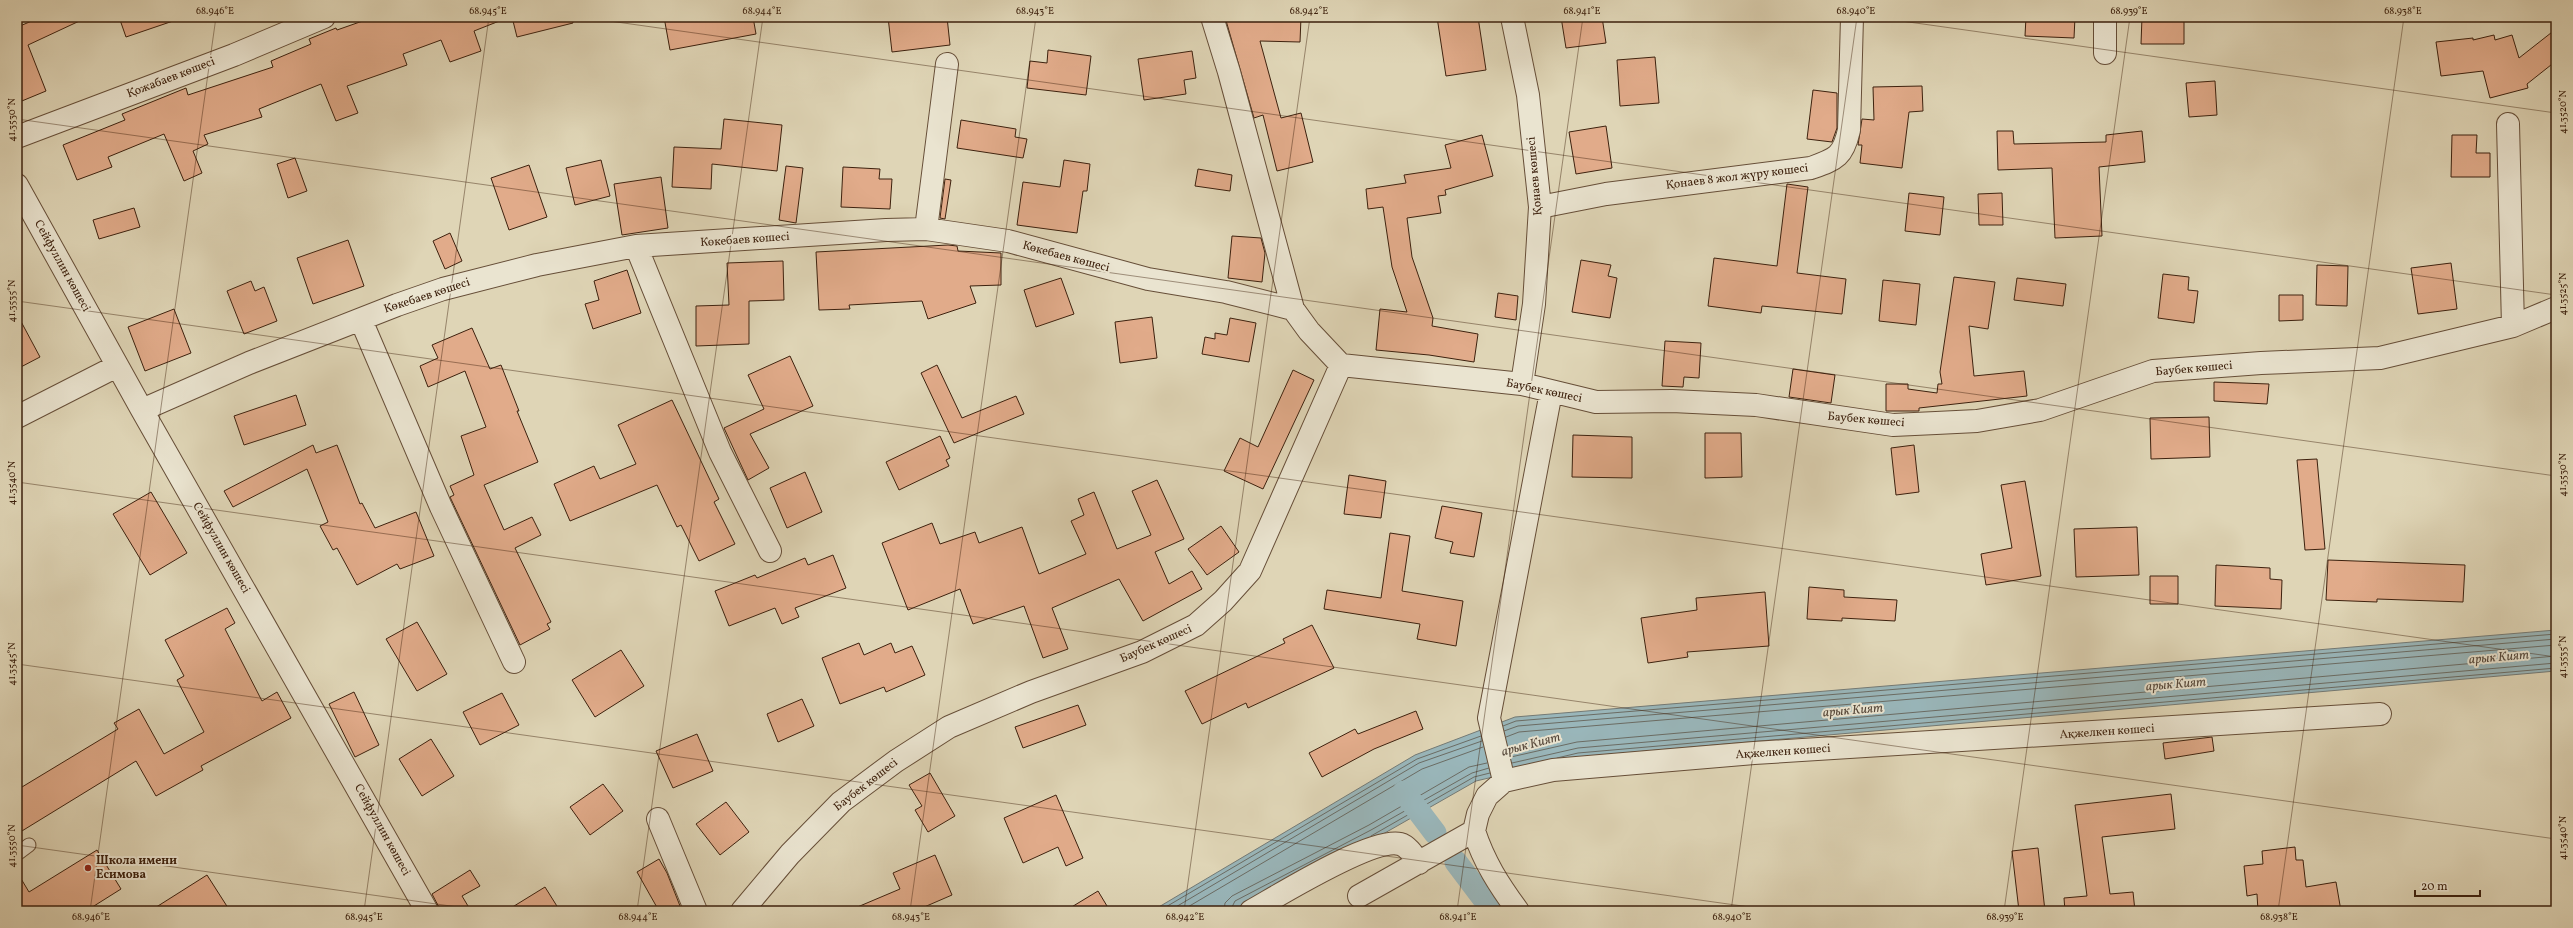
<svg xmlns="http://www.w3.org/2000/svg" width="2573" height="928" viewBox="0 0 2573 928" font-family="Vollkorn,serif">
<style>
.water{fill:#99b6ba;stroke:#747a75}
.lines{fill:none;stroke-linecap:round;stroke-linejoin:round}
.shore{stroke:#6b6c64;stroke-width:1}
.canal{stroke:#99b6ba;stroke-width:23}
.building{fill:#e1ab8a;stroke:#3d210e}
.service-casing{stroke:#664e38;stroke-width:15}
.minor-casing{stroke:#664e38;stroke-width:24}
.service{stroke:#eae4d0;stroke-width:13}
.minor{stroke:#eae4d0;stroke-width:22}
.ticks{fill:none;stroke:#3d210e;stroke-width:1;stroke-opacity:0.45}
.poi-dot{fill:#8f2418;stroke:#eae4d0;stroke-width:1.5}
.labels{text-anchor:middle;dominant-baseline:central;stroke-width:4;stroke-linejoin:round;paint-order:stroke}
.street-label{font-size:12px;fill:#3d210e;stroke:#eae4d0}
.poi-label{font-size:12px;font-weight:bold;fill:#3d210e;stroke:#eae4d0;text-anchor:start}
.water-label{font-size:13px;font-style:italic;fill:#544639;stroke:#eae4d0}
.neatline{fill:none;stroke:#3d210e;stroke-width:1.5}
.ticks-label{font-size:10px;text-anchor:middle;fill:#3d210e}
</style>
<rect width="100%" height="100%" fill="#dfd5b6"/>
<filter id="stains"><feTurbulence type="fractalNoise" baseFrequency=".005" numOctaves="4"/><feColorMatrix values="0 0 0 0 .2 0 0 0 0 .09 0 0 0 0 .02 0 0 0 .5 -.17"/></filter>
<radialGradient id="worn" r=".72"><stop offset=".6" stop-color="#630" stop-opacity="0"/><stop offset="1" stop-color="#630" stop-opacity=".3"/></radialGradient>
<path class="water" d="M2556 630V671L1578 757 1476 781 1376 838 1236 911H1152L1415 755 1515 717Z"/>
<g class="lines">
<path class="shore" d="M1503 726 1516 721 2556 634
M1504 731 1518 726 2556 639
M1506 737 1519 732 2556 645
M1511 757 1577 742 2556 656
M1557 758 1578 753 2556 668
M1512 763 1578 748 2556 663
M1371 836 1474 777 1490 773
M1159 911 1417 759 1481 736
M1169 911 1419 763 1482 741
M1181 911 1422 769 1483 747
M1224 911 1225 903 1232 896 1369 825 1469 767 1487 763
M1230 911 1235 901 1371 830 1472 773 1489 768"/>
<path class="canal" d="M1404 792 1435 833
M1456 862 1493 911"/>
</g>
<path class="building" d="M41 17H88L28 45 46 91 17 103V20L20 26Z
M119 17H176V20L126 37Z
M374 17 507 18 474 31 481 51 450 62 441 40 403 54 407 65 347 86 358 113 336 121 321 84 259 109 262 117 204 135 208 144 193 151 202 173 184 181 164 134 108 157 112 167 77 180 63 145 125 120 122 114 186 88 188 95 273 67 271 61 311 44 309 39 336 28 337 30Z
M512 17H572L573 23 517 37Z
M664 17H753L756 34 670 50Z
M888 17H947L950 45 892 52Z
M1225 17H1301L1300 42 1260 41 1281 118 1301 113 1313 162 1277 171 1263 115 1254 118Z
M1437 17H1478L1486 70 1446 76Z
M1561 17H1602L1606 43 1566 48Z
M2026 17H2075L2074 38 2025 36Z
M2142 17H2184V44H2141Z
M2556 29V61L2527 84 2528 88 2490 98 2483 71 2441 76 2436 42 2473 38V40L2494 35 2495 40 2512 35 2519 58Z
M1048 50 1091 56 1086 95 1027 88 1030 61 1047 63Z
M1192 51 1196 78 1184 80 1186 94 1144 100 1138 59Z
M1655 57 1659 103 1620 106 1617 60Z
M2215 81 2217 115 2189 117 2186 83Z
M1922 86 1923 111 1909 112 1902 168 1860 163 1862 145H1858L1862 119 1874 120 1873 87Z
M1813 90 1837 93V128L1832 142 1807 139Z
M724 119 782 125 777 171 712 164 711 189 672 187 674 147 721 149Z
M961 120 1016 129 1015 137 1027 139 1023 158 957 148Z
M1606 126 1612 168 1576 174 1569 132Z
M1997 131H2013L2014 144 2106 142V135L2142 131 2145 162 2099 167 2102 236 2055 238 2052 168 1998 170Z
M1482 135 1493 176 1445 190 1446 195 1438 196 1441 213 1407 218 1412 257 1433 318 1432 326 1478 334 1474 362 1429 355 1376 350 1380 309 1407 312 1392 267 1383 207 1368 209 1366 189 1406 183 1404 175 1451 168 1445 145Z
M2452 135H2477L2476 153H2490V177H2451Z
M295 158 307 191 288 198 277 164Z
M601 160 610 196 575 205 566 168Z
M1064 160 1090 164 1087 191H1083L1077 233 1017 225 1023 182 1060 187Z
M529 165 547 217 509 230 491 178Z
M786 166 803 168 796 223 779 220Z
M843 167 880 169 879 179H892L890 209 841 207Z
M1198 169 1232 175 1230 191 1195 186Z
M661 177 668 228 622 235 614 184Z
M945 179 951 180 945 219 940 218Z
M1787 184 1808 187 1797 273 1846 279 1842 314 1762 306 1761 313 1708 306 1714 258 1777 266Z
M1909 193 1944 197 1940 235 1905 231Z
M2002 193 2003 225H1979L1978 194Z
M134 208 140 227 99 239 93 220Z
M450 233 462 261 445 269 433 241Z
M1232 236 1261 238 1265 253 1262 282 1228 278Z
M348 240 364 286 313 304 297 258Z
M948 245 957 246 958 251 1001 253V285L970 286 976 303 928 319 922 301 849 305 850 309 819 310 816 252Z
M1581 260 1611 265 1608 276 1617 278 1610 318 1572 312Z
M783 261 784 300 749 301V344L696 346V306L729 305 727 263Z
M2451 263 2457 309 2418 314 2411 268Z
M2317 265 2348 266 2347 306 2316 305Z
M627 270 641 313 593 329 585 304 599 300 594 281Z
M2163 274 2189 277 2188 290 2198 291 2194 323 2158 318Z
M1954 277 1995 282 1988 329 1969 326 1974 376 2024 371 2027 396 1919 408V411H1886V384H1908V389L1937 393 1938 384H1942L1940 372Z
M1061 278 1074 314 1036 327 1024 290Z
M2017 278 2066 284 2063 306 2014 300Z
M1883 280 1920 284 1916 325 1879 321Z
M251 281 255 291 264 287 277 321 244 334 227 291Z
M1498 293 1518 296 1516 320 1495 317Z
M2279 295H2303V320L2279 321Z
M174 309 191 353 145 371 128 327Z
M17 314 40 357 17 369Z
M1152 317 1157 358 1120 363 1115 322Z
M1230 318 1256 323 1249 362 1202 354 1205 337 1215 339V333L1227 335Z
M472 328 490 369 501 365 519 411H517L538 462 484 485 504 530 532 517 541 535 515 548 551 622 547 624 550 629 520 645 450 497 454 495 450 486 474 475 461 436 486 427 465 371 428 387 420 366 438 358 432 345Z
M1665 341 1701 343 1699 378 1684 377 1683 387 1662 386Z
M790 356 813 406 750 434 769 468 748 480 724 428 764 409 748 375Z
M937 365 962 418 1016 396 1024 414 954 443 921 373Z
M1793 369 1835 375 1831 403 1789 397Z
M1293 370 1314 380 1263 489 1224 471 1240 438 1258 447Z
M2214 382 2269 384 2267 404 2214 401Z
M296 395 306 425 244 445 234 416Z
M672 400 719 499 714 502 735 544 699 561 681 525 677 527 657 485 570 521 554 484 594 466 600 479 636 464 618 425Z
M2209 417 2210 457 2151 459 2150 418Z
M1705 433H1741L1742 477 1705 478Z
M1573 435 1632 437V478L1572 477Z
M940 436 950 458 946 460 949 466 899 490 886 462Z
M313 445 316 453 337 445 360 504 362 503 375 528 416 512 434 556 400 569 397 564 357 585 337 548 333 550 320 526 328 522 307 469 233 507 224 491Z
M1914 445 1919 492 1896 495 1891 448Z
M2317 459 2325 549 2305 550 2297 460Z
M805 472 822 512 787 528 770 488Z
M1349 475 1386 481 1381 518 1344 514Z
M1157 480 1184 539 1155 552 1169 584 1192 571 1202 589 1143 621 1119 579 1052 608 1068 649 1043 658 1024 606 973 624 960 589 908 610 882 543 932 523 940 544 975 532 979 543 1022 527 1039 574 1086 554 1071 521 1084 515 1078 499 1094 492 1117 549 1151 535 1132 491Z
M2025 481 2041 576 1986 585 1981 554 2012 548 2001 485Z
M151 492 187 553 150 575 113 514Z
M1442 506 1482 513 1474 557 1450 553 1453 542 1435 538Z
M1221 526 1239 552 1207 575 1188 549Z
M2137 527 2139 575 2076 577 2074 529Z
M1390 533 1410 536 1402 591 1463 601 1456 646 1417 639 1420 624 1324 609 1327 590 1381 598Z
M833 555 846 588 795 608 799 617 782 624 775 608 729 626 715 591 755 575 757 578 805 558 808 565Z
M2328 560 2465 565 2463 602 2377 599V602L2326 600Z
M2216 565 2270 568V579L2282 580 2281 609 2215 606Z
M2150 576H2178V604H2150Z
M1809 587 1844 590V597L1897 600 1895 621 1842 618V621L1807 619Z
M1765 592 1769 646 1687 652 1688 657 1648 663 1641 618 1697 610 1696 598Z
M227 608 235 623 225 629 262 701 277 692 291 718 201 766 203 770 156 796 136 761 17 834V790L118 729 114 723 139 709 164 754 204 732 177 680 184 676 165 640Z
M417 622 447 674 417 691 386 639Z
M1312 625 1334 668 1248 708 1246 703 1202 724 1185 691 1285 643 1283 639Z
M859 643 864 655 891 643 895 653 912 646 925 675 886 692 884 687 840 704 822 658Z
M621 650 644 686 595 717 572 680Z
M354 692 379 745 355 757 329 704Z
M502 693 519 725 480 745 463 712Z
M802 699 814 726 778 742 767 714Z
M1078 705 1086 725 1023 748 1015 727Z
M1416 711 1423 729 1374 749 1322 777 1309 753 1355 729 1358 734Z
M697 734 713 771 673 788 656 751Z
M2212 737 2214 751 2165 759 2163 743Z
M431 739 454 776 422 796 399 759Z
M930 773 955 816 928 832 915 810 922 806 909 785Z
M603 784 623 811 590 835 570 807Z
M2171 794 2175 829 2102 837 2110 894 2133 892 2135 911H2065L2064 898 2087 896 2075 805Z
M1056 795 1083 858 1066 866 1058 847 1023 863 1004 818Z
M726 802 749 832 720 855 696 824Z
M2295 847 2296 860H2303L2306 887 2336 882 2341 911H2322L2321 907 2258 911 2257 894 2247 896 2244 866 2263 864 2262 851Z
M2038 848 2045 911H2019L2012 851Z
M97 850 121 889 86 911H17V872L29 892Z
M935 855 952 895 915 911H848L900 889 893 873Z
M659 859 667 873 682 911H659L637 872Z
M470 870 480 886 462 896 471 911H441L432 894Z
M207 875 230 911H150Z
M545 887 560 911H506Z
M1098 891 1110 911H1065Z"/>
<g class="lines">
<defs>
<path id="service" d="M17 854 29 845"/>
<path id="minor" d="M1212 17 1229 72 1293 309
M1512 17 1528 95 1540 207 1534 304 1522 384
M2105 53V17
M2508 124 2513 326
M17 137 234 55 324 17
M17 185 142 410 427 911
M1540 207 1606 194 1811 168C1836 159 1843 157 1849 130L1852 17
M926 229 947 64
M636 246 720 452 770 551
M361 320 441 507 514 662
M1341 365 1522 384 1596 402 1672 401 1756 405 1893 425 1936 423 1977 421 2040 410 2153 371 2261 363 2380 358 2513 326 2556 308
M142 410 249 363 397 305 443 289 537 265 636 246 886 230 926 229 1008 241 1148 279 1226 292 1293 309 1309 331 1341 365
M17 417 117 366
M1504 781 1489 718 1551 392
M658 819 696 911
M1474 831C1484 862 1499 885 1518 911
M1359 896 1474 831 1478 814 1487 796 1504 781 1553 770 1754 753 2380 714
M742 911 790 854 841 802 896 761 949 727 1031 692 1142 652 1196 625 1223 601 1250 571 1341 365
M1251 911C1278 896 1372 837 1400 844 1408 846 1414 856 1419 863"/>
</defs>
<use href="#service" class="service-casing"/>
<use href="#minor" class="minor-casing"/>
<use href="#service" class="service"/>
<use href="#minor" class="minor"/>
</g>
<path class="ticks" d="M581 17 2556 295M1873 17 2556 113M17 119 2556 476M17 301 2556 657M17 482 2556 839M17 664 1778 911M17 845 486 911M90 911 216 17M364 911 489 17M637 911 763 17M910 911 1036 17M1184 911 1310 17M1457 911 1583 17M1731 911 1857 17M2004 911 2130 17M2278 911 2404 17M2551 911 2556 878"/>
<circle class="poi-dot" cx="88" cy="868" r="4"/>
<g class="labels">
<g class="street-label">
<text transform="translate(171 78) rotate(-21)">Қожабаев көшесі</text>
<text transform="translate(1535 176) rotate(-95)">Қонаев көшесі</text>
<text transform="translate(1737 177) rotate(-7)">Қонаев 8 жол жүру көшесі</text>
<text transform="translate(745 240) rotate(-4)">Көкебаев көшесі</text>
<text transform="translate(1066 257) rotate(15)">Көкебаев көшесі</text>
<text transform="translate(62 266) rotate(61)">Сейфуллин көшесі</text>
<text transform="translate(427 296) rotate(-18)">Көкебаев көшесі</text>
<text transform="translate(2194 369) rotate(-5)">Баубек көшесі</text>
<text transform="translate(1544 391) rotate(12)">Баубек көшесі</text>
<text transform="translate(1866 420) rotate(5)">Баубек көшесі</text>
<text transform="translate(221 548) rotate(60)">Сейфуллин көшесі</text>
<text transform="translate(1156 644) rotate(-24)">Баубек көшесі</text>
<text transform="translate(2107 732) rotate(-4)">Ақжелкен көшесі</text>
<text transform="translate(1783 752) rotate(-4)">Ақжелкен көшесі</text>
<text transform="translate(866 785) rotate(-38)">Баубек көшесі</text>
<text transform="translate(382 830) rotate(61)">Сейфуллин көшесі</text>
</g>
<g class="poi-label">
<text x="96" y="861">Школа имени<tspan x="96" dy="14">Есимова</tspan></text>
</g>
<g class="water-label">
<text transform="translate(2499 658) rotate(-5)">арык Кият</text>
<text transform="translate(2176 685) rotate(-5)">арык Кият</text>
<text transform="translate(1853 711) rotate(-5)">арык Кият</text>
<text transform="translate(1531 745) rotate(-15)">арык Кият</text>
</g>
</g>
<rect width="2573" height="928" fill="none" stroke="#dfd5b6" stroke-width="44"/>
<path d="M2415 890v6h65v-6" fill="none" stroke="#3d210e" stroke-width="2"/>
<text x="2421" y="890" font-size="12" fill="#3d210e" stroke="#eae4d0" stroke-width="3" paint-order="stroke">20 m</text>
<rect x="22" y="22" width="2529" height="884" class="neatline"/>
<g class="ticks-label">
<text x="215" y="14">68.946°E</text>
<text x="488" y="14">68.945°E</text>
<text x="762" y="14">68.944°E</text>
<text x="1035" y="14">68.943°E</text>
<text x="1309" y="14">68.942°E</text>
<text x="1582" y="14">68.941°E</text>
<text x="1856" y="14">68.940°E</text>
<text x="2129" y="14">68.939°E</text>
<text x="2403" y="14">68.938°E</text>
<text transform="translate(2562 112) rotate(-90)" y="4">41.3520°N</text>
<text transform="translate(11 120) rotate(-90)" y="4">41.3530°N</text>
<text transform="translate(2562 294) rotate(-90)" y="4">41.3525°N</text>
<text transform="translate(11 301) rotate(-90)" y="4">41.3535°N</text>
<text transform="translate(2562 475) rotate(-90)" y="4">41.3530°N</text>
<text transform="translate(11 483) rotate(-90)" y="4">41.3540°N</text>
<text transform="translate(2562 657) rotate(-90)" y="4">41.3535°N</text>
<text transform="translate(11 664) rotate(-90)" y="4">41.3545°N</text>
<text transform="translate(2562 838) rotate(-90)" y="4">41.3540°N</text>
<text transform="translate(11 846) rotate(-90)" y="4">41.3550°N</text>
<text x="91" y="920">68.946°E</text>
<text x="364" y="920">68.945°E</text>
<text x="638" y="920">68.944°E</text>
<text x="911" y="920">68.943°E</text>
<text x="1185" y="920">68.942°E</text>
<text x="1458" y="920">68.941°E</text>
<text x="1732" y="920">68.940°E</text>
<text x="2005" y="920">68.939°E</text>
<text x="2279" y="920">68.938°E</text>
</g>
<rect width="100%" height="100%" filter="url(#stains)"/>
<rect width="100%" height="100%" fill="url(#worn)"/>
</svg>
